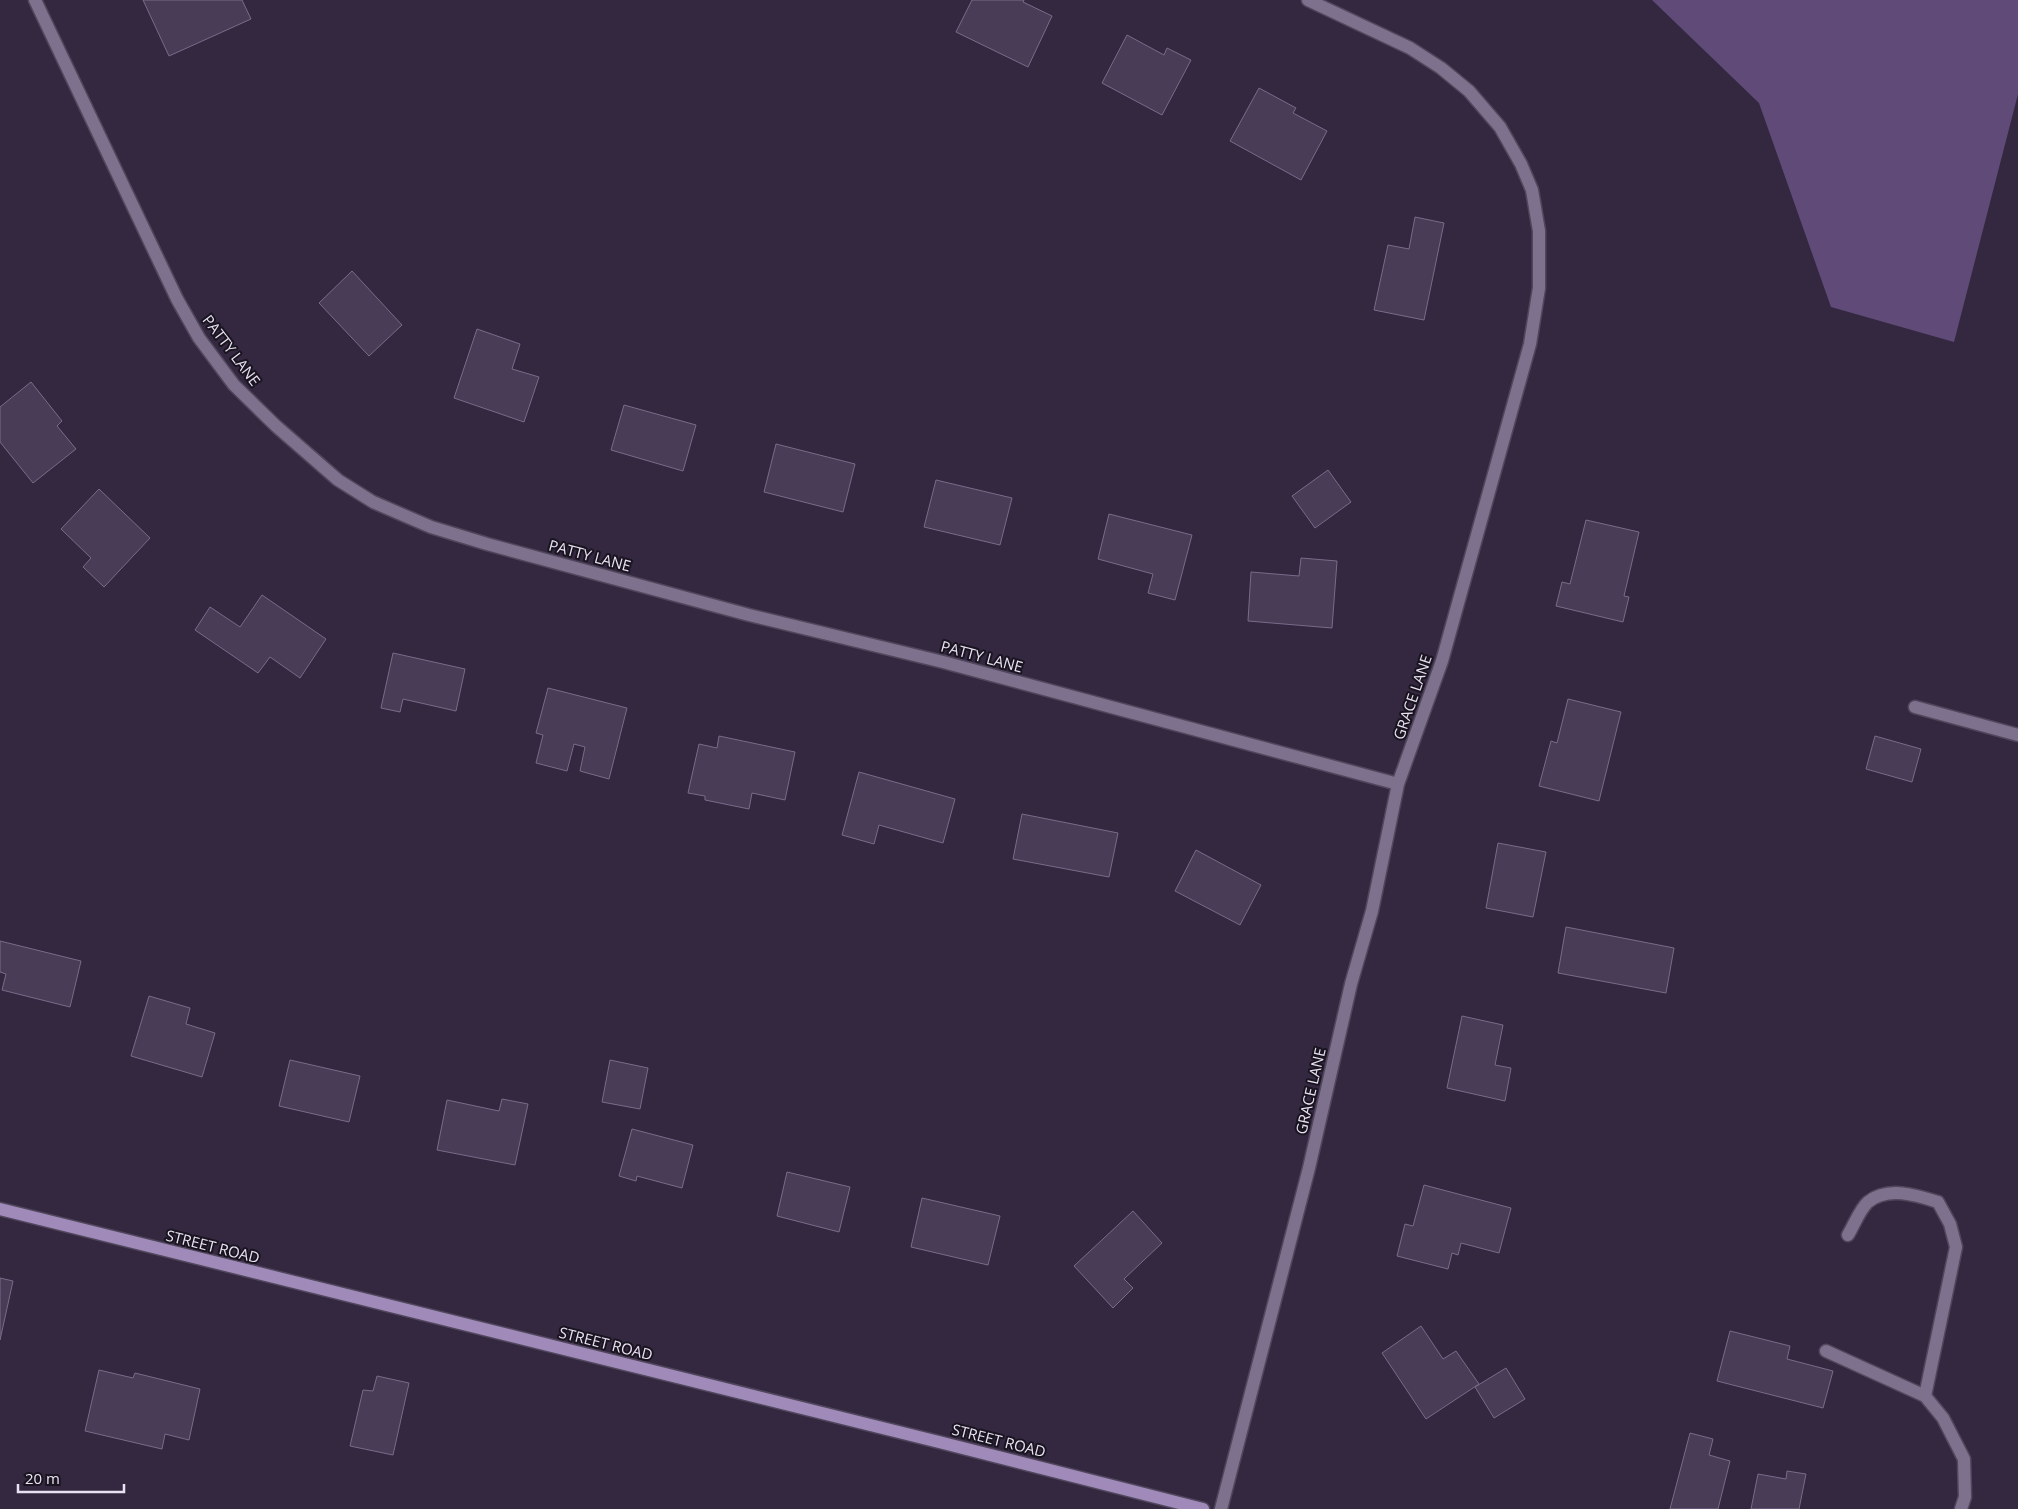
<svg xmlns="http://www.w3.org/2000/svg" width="2018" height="1509" viewBox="0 0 2018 1509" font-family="'Open Sans',sans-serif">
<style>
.green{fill:#604b78}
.building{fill:#483c57;stroke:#796c8a}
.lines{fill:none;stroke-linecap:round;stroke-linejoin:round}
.minor-casing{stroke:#51475c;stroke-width:15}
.major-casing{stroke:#51475c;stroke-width:15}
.minor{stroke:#7e718e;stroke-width:12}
.major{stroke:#a08aba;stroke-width:12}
.labels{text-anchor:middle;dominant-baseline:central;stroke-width:4;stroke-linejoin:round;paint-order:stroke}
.street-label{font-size:15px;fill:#e9e2f3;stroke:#19141f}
</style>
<rect width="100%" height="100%" fill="#342841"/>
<path class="green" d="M1652 0H2018V94L1954 342 1831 307 1759 103Z"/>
<path class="building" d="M143 0H242L251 19 169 56Z
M972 0H1024L1023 2 1052 16 1028 67 956 32Z
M1127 35 1164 55 1167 48 1191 60 1162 115 1102 83Z
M1259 88 1296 108 1293 113 1327 131 1301 180 1230 141Z
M1415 217 1444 223 1424 320 1374 310 1388 245 1409 249Z
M352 271 402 325 369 356 319 303Z
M477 329 520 344 512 369 539 377 524 422 454 398Z
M31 382 62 421 57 426 76 449 33 483 0 442V407Z
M624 405 696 425 683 471 611 450Z
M776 444 855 464 843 512 764 492Z
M1328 470 1351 502 1315 528 1292 496Z
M936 480 1012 498 1000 545 924 527Z
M99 489 150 538 104 587 83 567 91 558 61 529Z
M1109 514 1192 535 1175 600 1148 593 1153 574 1098 559Z
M1586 520 1639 532 1624 596 1629 597 1623 622 1556 606 1562 582 1570 584Z
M1301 558 1337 561 1332 628 1248 621 1251 572 1299 576Z
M262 595 326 639 300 678 270 657 258 673 195 630 210 607 240 627Z
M393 653 465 669 456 711 403 699 400 712 381 708Z
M548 688 627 708 609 779 580 771 585 747 574 744 567 771 536 763 543 735 536 733Z
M1568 699 1621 712 1599 801 1539 786 1551 741 1557 743Z
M719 736 795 752 785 800 752 793 749 809 705 800V796L688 793 699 744 717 748Z
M1875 736 1921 749 1912 782 1866 769Z
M859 772 955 799 943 843 879 825 874 844 842 835Z
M1022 814 1118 833 1109 877 1013 859Z
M1498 843 1546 852 1533 917 1486 908Z
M1196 850 1261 885 1240 925 1175 891Z
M1566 927 1674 948 1666 993 1558 973Z
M0 941 81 961 70 1007 2 990 6 974 0 972Z
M149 996 190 1008 186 1024 215 1033 202 1077 131 1056Z
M1462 1016 1503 1025 1495 1065 1511 1068 1505 1101 1447 1088Z
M290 1060 360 1076 349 1122 279 1106Z
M610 1060 648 1068 640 1109 602 1102Z
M502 1099 528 1104 515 1165 437 1150 447 1100 499 1111Z
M632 1129 693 1145 682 1188 637 1176 636 1181 619 1176Z
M787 1172 850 1187 839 1232 777 1216Z
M1424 1185 1511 1208 1499 1253 1461 1243 1458 1255 1452 1253 1448 1269 1397 1256 1405 1224 1413 1226Z
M922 1198 1000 1216 988 1265 911 1247Z
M1133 1211 1162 1243 1124 1279 1133 1288 1113 1308 1074 1266Z
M0 1278 13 1281 0 1340Z
M1421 1326 1443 1359 1456 1351 1479 1384 1426 1419 1382 1353Z
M1730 1331 1790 1346 1787 1359 1833 1371 1823 1408 1717 1381Z
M1506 1368 1525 1399 1494 1418 1475 1387Z
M99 1370 133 1378 135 1373 200 1389 189 1440 165 1434 162 1449 85 1431Z
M377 1376 409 1383 393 1455 350 1446 363 1390 373 1391Z
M1690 1433 1713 1439 1709 1455 1730 1461 1718 1509H1670Z
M1787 1471 1806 1474 1799 1509H1751L1758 1474 1786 1479Z"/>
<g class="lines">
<defs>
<path id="minor" d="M35 0 177 299 199 338 234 385 276 426 338 480 373 502 431 527 487 544 749 615 943 662 1398 784
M1915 707 2018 735
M1848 1235C1854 1225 1860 1209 1868 1202 1888 1186 1916 1195 1938 1202L1950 1224 1956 1247 1925 1396
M1826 1351 1925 1396 1943 1418 1964 1459 1965 1497 1961 1509
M1221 1509 1309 1168 1351 984 1372 911 1398 784 1442 661 1530 344 1539 288V231L1532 190 1521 164 1500 127 1469 91 1441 68 1410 48 1308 0"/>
<path id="major" d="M0 1209 939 1442 1203 1509"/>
</defs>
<use href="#minor" class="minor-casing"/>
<use href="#major" class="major-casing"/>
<use href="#minor" class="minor"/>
<use href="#major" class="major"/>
</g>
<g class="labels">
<g class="street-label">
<text transform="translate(232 350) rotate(53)">PATTY LANE</text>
<text transform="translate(590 555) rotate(15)">PATTY LANE</text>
<text transform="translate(982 656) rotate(15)">PATTY LANE</text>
<text transform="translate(1412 697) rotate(-71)">GRACE LANE</text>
<text transform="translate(1310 1091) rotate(-77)">GRACE LANE</text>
<text transform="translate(213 1246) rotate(14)">STREET ROAD</text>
<text transform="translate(606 1343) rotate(14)">STREET ROAD</text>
<text transform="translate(999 1440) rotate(14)">STREET ROAD</text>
</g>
</g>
<path d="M18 1484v8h106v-8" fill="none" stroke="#e9e2f3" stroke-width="2.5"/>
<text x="25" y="1484" font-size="15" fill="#e9e2f3" stroke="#19141f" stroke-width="4" paint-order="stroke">20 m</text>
</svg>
